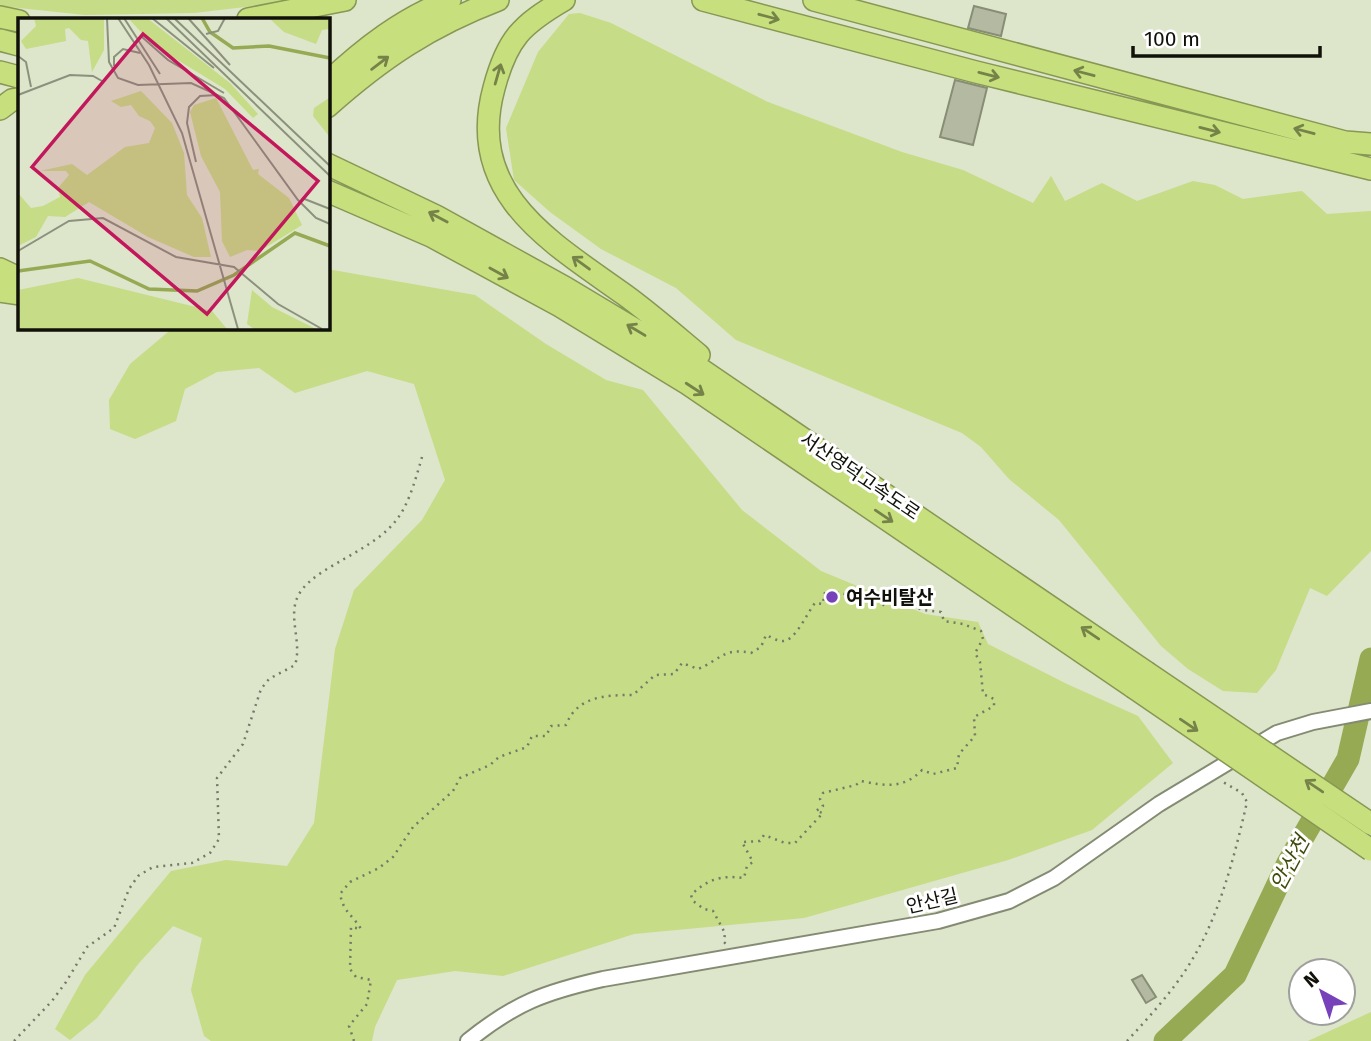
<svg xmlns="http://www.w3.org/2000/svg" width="1371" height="1041" viewBox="0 0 1371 1041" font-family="'Fira Sans','Noto Sans KR',sans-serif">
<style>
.green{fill:#c6dc87}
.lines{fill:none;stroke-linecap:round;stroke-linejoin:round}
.river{stroke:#96aa54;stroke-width:23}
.building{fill:#b3baa1;stroke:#878e75;stroke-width:2}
.tertiary-casing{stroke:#848b73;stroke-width:18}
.motorway-casing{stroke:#879754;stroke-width:24}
.path{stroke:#757a68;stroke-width:2.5;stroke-dasharray:2 5;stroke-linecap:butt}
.tertiary{stroke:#fff;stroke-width:14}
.motorway{stroke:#c7df7d;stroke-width:21}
.motorway-bridge-casing{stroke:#879754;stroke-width:24;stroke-linecap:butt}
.motorway-bridge{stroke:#c7df7d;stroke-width:21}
.oneway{stroke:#758349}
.poi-dot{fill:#7742b9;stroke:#fff;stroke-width:2.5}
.labels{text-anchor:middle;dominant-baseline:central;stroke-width:6;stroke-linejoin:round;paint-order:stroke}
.street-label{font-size:19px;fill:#101209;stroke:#fff}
.poi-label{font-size:19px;font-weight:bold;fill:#101209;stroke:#fff;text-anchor:start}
.water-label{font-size:21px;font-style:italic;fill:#404c0b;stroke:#fff}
.inset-river{fill:none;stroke:#96aa54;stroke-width:3.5}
.inset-road{fill:none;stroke:#8b917d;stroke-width:2}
.view{fill:#c2185b;fill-opacity:0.15;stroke:#c2185b;stroke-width:3.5}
.inset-edge{fill:none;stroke:#101209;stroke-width:3.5}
</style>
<rect width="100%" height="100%" fill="#dde5ca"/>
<path class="green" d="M0 0H304L194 13 85 15 0 6Z
M580 13 611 23 768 102 902 152 963 170 1033 203 1051 176 1065 201 1102 183 1137 201 1193 181 1215 185 1243 199 1302 191 1327 214 1371 211V551L1327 596 1310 588 1276 670 1257 693 1223 691 1188 669 1161 646 1059 520 1009 479 981 447 962 433 736 340 676 288 601 249 550 212 514 180 506 128 538 52 569 14Z
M327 269 475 295 546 344 606 380 643 390 742 510 821 571 925 614 978 622 988 644 1067 684 1138 716 1173 763 1092 830 1008 860 804 918 634 934 503 976 455 971 397 980 375 1027 372 1041H211L204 1036 191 990 202 938 173 926 139 963 97 1018 70 1040 55 1029 85 975 171 871 226 860 287 866 314 823 335 649 354 590 422 520 445 480 414 384 367 371 295 393 259 368 217 372 185 389 176 421 135 439 110 429 109 400 130 364 174 327H327Z
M1371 1012V1041H1308Z"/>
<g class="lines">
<path class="river" d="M1165 1041 1235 975 1288 863 1348 759 1371 659"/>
</g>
<path class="building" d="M974 6 1006 14 1001 36 968 28Z
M955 80 987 88 973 145 940 137Z
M1142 975 1156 997 1146 1003 1132 980Z"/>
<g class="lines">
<defs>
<path id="tertiary" d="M468 1041C515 1003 545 992 603 979L938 921 1009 901 1054 878 1159 804 1277 733 1313 722 1371 711"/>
<path id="motorway" d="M564 0C521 25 507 39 494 88 465 194 551 242 625 295 651 314 675 335 699 355
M703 0 976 72 1371 169
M814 0 1345 142 1371 144
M0 17 19 21
M248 19 345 0
M0 40 19 45
M0 72 19 77
M327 83C364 48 403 18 450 0
M327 107C382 58 430 26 498 0
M0 109 12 100 19 99
M327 164 436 216 566 288 696 366 1146 672
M327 191 431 236 560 306 688 384 1133 687
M0 269 19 278
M0 291 19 294"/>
</defs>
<use href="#tertiary" class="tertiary-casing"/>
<use href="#motorway" class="motorway-casing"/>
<path class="path" d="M14 1041 52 1001 66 982 87 947 114 928 129 889 138 876 153 867 192 863 210 853 219 839 217 778 243 744 261 689 269 679 295 665C303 641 285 613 301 591 311 577 329 568 344 559 399 528 405 517 422 457
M354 1041 349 1026 367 1004 371 980 356 977 350 969 351 927 361 929C351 913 344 913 340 894L350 882 379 868 393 857 413 827 453 791 460 778 490 765 499 757 527 747 532 736H546L551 726 566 725C577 696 606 695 633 695L655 675 674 674 682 663 698 669C720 660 724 647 751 653L761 647 766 635C771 637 777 641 782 641 795 642 807 613 815 603L823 604 824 594 827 591C837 592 859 596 865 601L877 600 885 606 892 598 923 610 941 612 944 621 963 624 981 631 983 639 975 653 980 662 983 694 994 699V706L974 717 975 736 959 754 957 768 933 774 922 770C904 789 885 786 861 781L856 785 823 793 820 799 823 806 816 811 823 813 795 843H785L764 835 760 841 742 842 753 862 747 866 744 878C721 875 708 879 691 895L693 901 704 909 713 911 725 933 724 942 727 945
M1127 1041C1150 1016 1174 990 1192 960 1220 914 1235 854 1247 802L1242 793 1223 782"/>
<use href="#tertiary" class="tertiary"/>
<use href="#motorway" class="motorway"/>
<defs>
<path id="motorway-bridge" d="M1146 672 1371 824
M1133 687 1371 850"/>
</defs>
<use href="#motorway-bridge" class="motorway-bridge-casing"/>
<use href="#motorway-bridge" class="motorway-bridge"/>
</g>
<defs><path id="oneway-shaft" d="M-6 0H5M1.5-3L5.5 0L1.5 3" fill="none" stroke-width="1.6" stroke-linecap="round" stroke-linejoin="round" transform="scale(1.75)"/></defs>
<g class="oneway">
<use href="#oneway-shaft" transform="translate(769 17) rotate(15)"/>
<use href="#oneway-shaft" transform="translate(380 63) rotate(-37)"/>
<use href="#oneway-shaft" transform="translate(1084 73) rotate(-165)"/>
<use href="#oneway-shaft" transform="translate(498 74) rotate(-74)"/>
<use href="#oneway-shaft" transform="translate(989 75) rotate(14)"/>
<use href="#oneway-shaft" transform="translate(1210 130) rotate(14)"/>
<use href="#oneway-shaft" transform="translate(1304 131) rotate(-165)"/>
<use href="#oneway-shaft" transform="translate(438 217) rotate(-152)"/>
<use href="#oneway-shaft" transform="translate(581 263) rotate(-144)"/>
<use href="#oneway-shaft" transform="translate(499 273) rotate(29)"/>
<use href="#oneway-shaft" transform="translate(636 330) rotate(-149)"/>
<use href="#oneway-shaft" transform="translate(695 389) rotate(33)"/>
<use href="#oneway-shaft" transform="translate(884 516) rotate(34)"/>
<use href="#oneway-shaft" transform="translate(1090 633) rotate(-146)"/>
<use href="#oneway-shaft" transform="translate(1189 725) rotate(34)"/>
<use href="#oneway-shaft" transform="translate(1314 786) rotate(-146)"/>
</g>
<circle class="poi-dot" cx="832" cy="597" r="7"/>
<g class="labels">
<g class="street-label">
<text transform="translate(860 476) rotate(34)">서산영덕고속도로</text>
<text transform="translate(932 901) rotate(-13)">안산길</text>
</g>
<g class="poi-label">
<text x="846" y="597">여수비탈산</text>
</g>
<g class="water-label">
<text transform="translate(1290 863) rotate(-62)">안산천</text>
</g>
</g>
<g transform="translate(18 18)">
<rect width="312" height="312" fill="#dde5ca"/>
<path d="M16 0H86V32L74 54 70 23 63 22 51 10 47 11 48 23 8 31 3 23 18 8ZM129 0 212 65 240 96 235 100 207 71 135 27 111 1ZM311 0V11L304 12 298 26 266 14 252 1ZM123 73 154 105 166 135 169 177 184 200 193 239H176L130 219 71 184 47 199 30 198 18 219 0 228V175L13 190 25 188 42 179 40 170 51 157 48 153H22L54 146 69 157 107 129 131 125 137 110 132 103 121 98 113 87 103 89 93 83ZM198 80 235 152 241 151 240 156 271 180 284 207 242 233 229 232 212 239 204 223 202 174 183 138 172 94 176 87ZM311 80V118L295 98 296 90ZM60 260 194 293 209 311H0V272ZM234 272 254 289 298 311H236L229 306Z" fill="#c6dc87"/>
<path class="inset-river" d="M184 0 192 14 215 30 251 28 312 40M0 253 72 243 131 271 179 273 216 257 277 215 312 228"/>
<path class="inset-road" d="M89 0 91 44 100 60 120 67 173 65 206 80 280 182 298 200 312 206M100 0 131 47 164 115 220 311M106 0 142 56M134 0 196 50M148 0 312 158M156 0 312 148M170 0 212 47M188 16 200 13 207 0M124 19 150 42 206 75M0 38 8 44 13 69M96 48V39L105 31 122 35M0 77 52 57 75 58 84 63M178 144 169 105 171 89 182 78 199 77M284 180 312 191M0 233 51 203 85 200 158 239 216 249 260 286 304 311"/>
<path class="view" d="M125 16 300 163 189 296 14 149Z"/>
<rect width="312" height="312" class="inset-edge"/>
</g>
<g transform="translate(1322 992) rotate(320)"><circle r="33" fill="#ffffff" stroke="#9fa09d" stroke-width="2"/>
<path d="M0-5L12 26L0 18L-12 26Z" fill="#7742b9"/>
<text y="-10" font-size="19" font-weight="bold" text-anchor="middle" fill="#101209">N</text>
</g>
<path d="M1133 46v10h187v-10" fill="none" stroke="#101209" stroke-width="3.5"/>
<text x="1144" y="46" font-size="21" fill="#101209" stroke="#ffffff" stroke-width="5" paint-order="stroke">100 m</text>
</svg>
